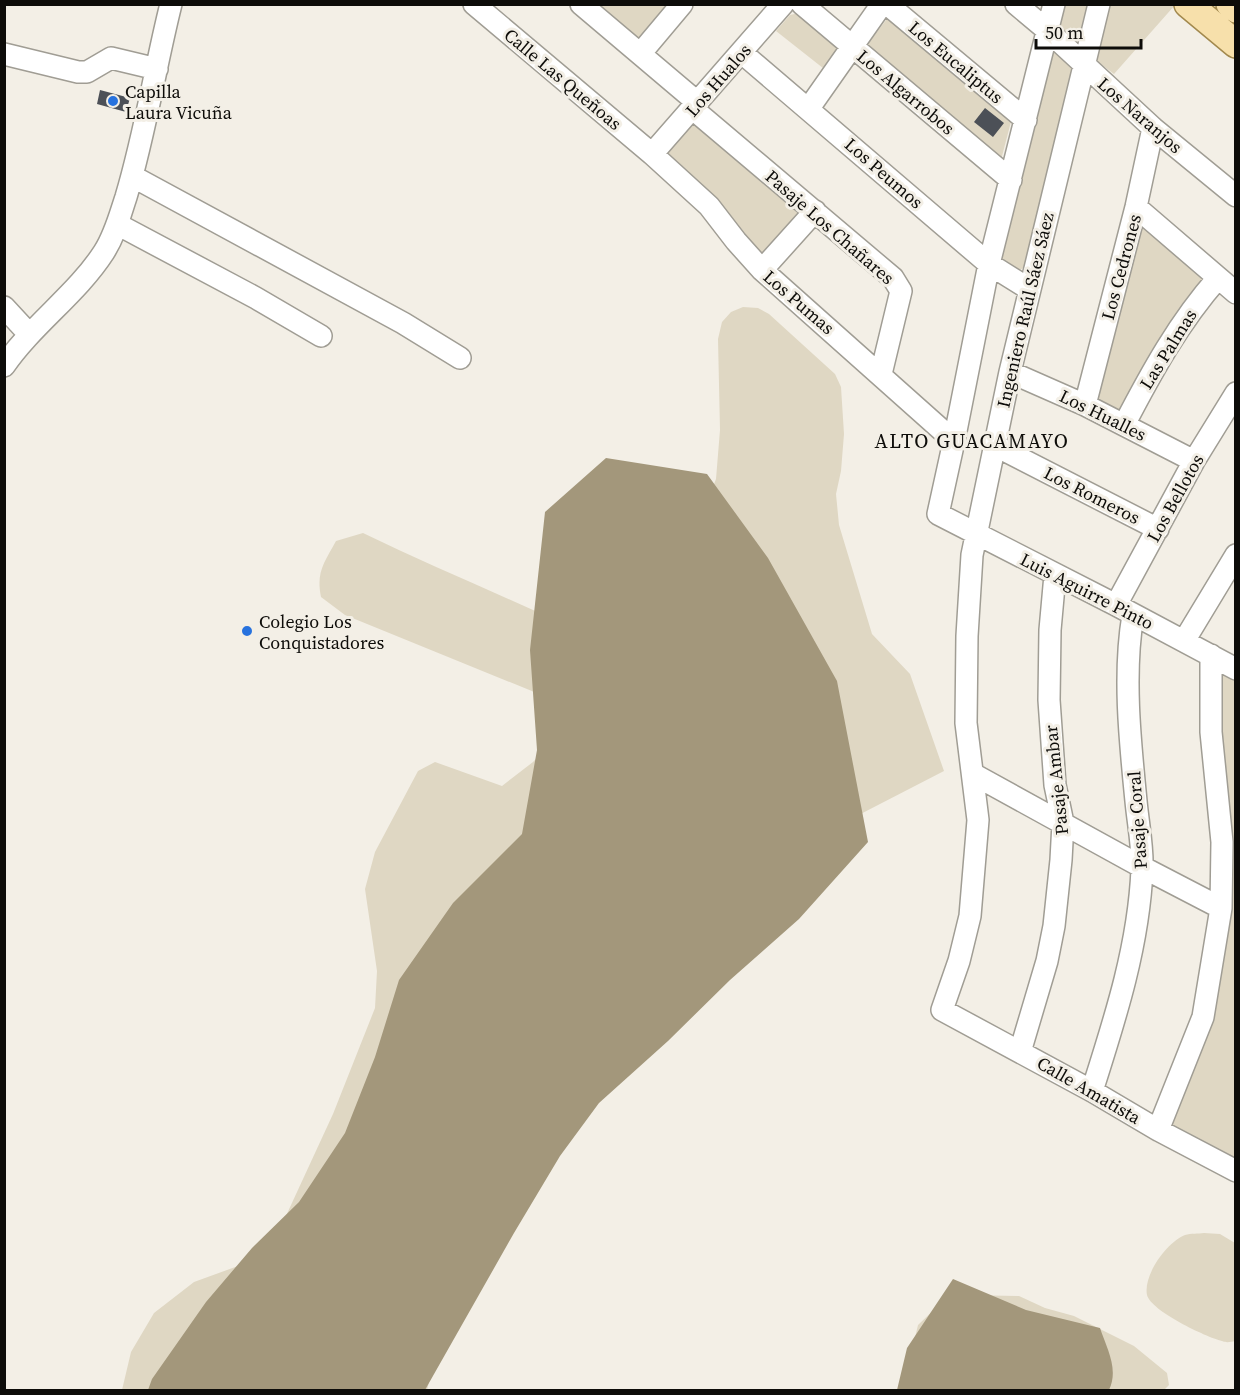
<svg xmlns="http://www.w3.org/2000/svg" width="1240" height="1395" viewBox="0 0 1240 1395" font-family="'Source Serif 4',serif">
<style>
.green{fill:#dfd7c3}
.water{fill:#a3977b}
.building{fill:#4c5057}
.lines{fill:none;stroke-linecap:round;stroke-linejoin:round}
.minor-casing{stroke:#a09d94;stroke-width:24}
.major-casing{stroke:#a2894e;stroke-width:30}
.minor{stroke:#fff;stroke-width:21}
.major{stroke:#f7e0ab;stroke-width:27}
.poi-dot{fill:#2772de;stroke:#f3efe6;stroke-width:2}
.labels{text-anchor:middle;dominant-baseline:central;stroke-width:6;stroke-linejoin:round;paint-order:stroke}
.street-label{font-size:18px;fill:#0d0c09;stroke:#f3efe6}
.poi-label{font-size:18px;fill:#0d0c09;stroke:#f3efe6;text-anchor:start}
.neighbourhood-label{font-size:20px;letter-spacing:1.5px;fill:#0d0c09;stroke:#f3efe6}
</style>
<rect width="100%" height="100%" fill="#f3efe6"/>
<path class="green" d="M597 5H676L640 40Z
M1060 5H1091L1080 37 1072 40 1054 25Z
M1105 5H1175L1114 74 1089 55Z
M799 13 837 46 839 56 828 72 776 31 790 15Z
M890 15 1013 114 1001 160 866 46Z
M1050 46 1074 61 1025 267 1018 271 997 257Z
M694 121 805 209 765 258 666 160V151Z
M1135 223H1147L1208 277 1121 416 1091 401Z
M743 307 758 308 769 314 835 374 841 387 844 434 841 471 836 494 839 525 872 634 910 674 944 771 847 821 530 1072 458 1266 427 1390H122L131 1352 154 1313 194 1282 238 1266 285 1218 333 1114 375 1008 377 971 365 889 375 852 418 771 435 762 502 786 533 762 549 745 571 707 345 615 321 597C316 572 324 563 336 541L363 533C431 566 502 595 570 627L703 512 716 479 720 430 718 339 722 322 731 312Z
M1226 672 1236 676 1235 1165 1168 1126 1208 1025 1220 732 1218 676Z
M1204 1233 1220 1234 1235 1243V1341C1231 1342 1226 1343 1222 1341 1206 1337 1151 1311 1147 1295 1143 1275 1167 1242 1185 1235 1191 1233 1198 1234 1204 1233Z
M964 1295 1019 1296 1045 1308 1074 1316 1134 1346 1167 1373 1169 1385 1164 1390H908L912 1350 918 1325 942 1302Z"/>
<path class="water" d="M606 458 707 474 768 558 837 681 868 842 799 919 730 980 668 1041 599 1103 560 1156 514 1233 425 1390H148L152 1379 206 1302 252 1248 299 1202 345 1133 375 1057 399 980 453 903 522 834 537 750 530 650 545 512Z
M953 1279 1026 1310 1100 1328C1107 1349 1119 1369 1109 1390H897L907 1348Z"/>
<path class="building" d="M100 90 130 98 126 112 97 104Z
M985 108 1004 123 993 137 974 122Z"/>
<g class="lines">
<defs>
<path id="minor" d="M474 4 652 154 709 206 736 241 762 270 954 441
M581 4 698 103
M802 4 1011 180
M887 4 1026 120
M1016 4 1047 30 1153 128 1236 196
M1054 4 989 264 954 441 938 514 1116 605 1236 669
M1099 4 1010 372 972 555 967 636 966 723 978 820 970 916 959 961 942 1010 1092 1091 1158 1130 1236 1171
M742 53 989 264 1029 289
M4 54 78 72H87L111 58 157 69
M640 54 682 4
M809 108 882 4
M693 109 893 278 901 291 881 374
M652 154 783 4
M132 176 403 323 460 358
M1136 207 1236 293
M117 224 256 298 321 336
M762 270 815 211
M4 307 29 334
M4 366C33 324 77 294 104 252 115 235 120 215 126 197 145 134 155 68 171 4
M1010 372 1085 405 1194 461
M1085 405 1136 207 1153 128
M1124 425C1151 373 1179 322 1218 278
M994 445 1158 529
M1116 605 1194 461 1236 393
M1184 641 1236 555
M973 774 1142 867 1221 908
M1020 1052 1047 961 1054 926 1061 860 1063 823 1055 785 1049 700 1050 630 1055 575
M1092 1091C1115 1019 1139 945 1142 869 1143 847 1138 823 1136 801 1130 741 1123 674 1133 615
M1158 1130 1203 1017 1221 908 1222 842 1211 732V655"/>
<path id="major" d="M1188 4 1236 44
M1230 4 1236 9"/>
</defs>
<use href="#minor" class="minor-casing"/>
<use href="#major" class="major-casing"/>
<use href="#minor" class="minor"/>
<use href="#major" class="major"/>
</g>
<g class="poi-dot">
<circle cx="113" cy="101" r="6"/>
<circle cx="247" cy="631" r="6"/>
</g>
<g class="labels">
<g class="street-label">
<text transform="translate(956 62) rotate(40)">Los Eucaliptus</text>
<text transform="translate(563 79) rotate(40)">Calle Las Queñoas</text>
<text transform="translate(718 80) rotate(-49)">Los Hualos</text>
<text transform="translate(906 92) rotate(40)">Los Algarrobos</text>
<text transform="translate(1140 115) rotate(41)">Los Naranjos</text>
<text transform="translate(884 173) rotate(41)">Los Peumos</text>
<text transform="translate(830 227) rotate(41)">Pasaje Los Chañares</text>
<text transform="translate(1121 267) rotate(-75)">Los Cedrones</text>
<text transform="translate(799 302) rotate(41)">Los Pumas</text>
<text transform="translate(1025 310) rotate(-77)">Ingeniero Raúl Sáez Sáez</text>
<text transform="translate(1168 349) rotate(-58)">Las Palmas</text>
<text transform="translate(1103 415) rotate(26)">Los Hualles</text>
<text transform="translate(1092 495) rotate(27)">Los Romeros</text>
<text transform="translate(1175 498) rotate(-61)">Los Bellotos</text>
<text transform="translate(1087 591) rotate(27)">Luis Aguirre Pinto</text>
<text transform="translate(1056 780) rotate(-96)">Pasaje Ambar</text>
<text transform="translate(1137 820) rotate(-94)">Pasaje Coral</text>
<text transform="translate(1089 1090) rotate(30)">Calle Amatista</text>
</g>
<g class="poi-label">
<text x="125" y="91">Capilla<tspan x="125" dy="21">Laura Vicuña</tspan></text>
<text x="259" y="621">Colegio Los<tspan x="259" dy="21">Conquistadores</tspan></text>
</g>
<g class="neighbourhood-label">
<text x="972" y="441">ALTO GUACAMAYO</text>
</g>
</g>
<rect width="1240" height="1395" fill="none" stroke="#0d0c09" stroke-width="12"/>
<path d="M1036 39v9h105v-9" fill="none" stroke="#0d0c09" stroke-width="3"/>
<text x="1045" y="39" font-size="18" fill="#0d0c09" stroke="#f3efe6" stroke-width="4.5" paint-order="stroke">50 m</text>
</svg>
